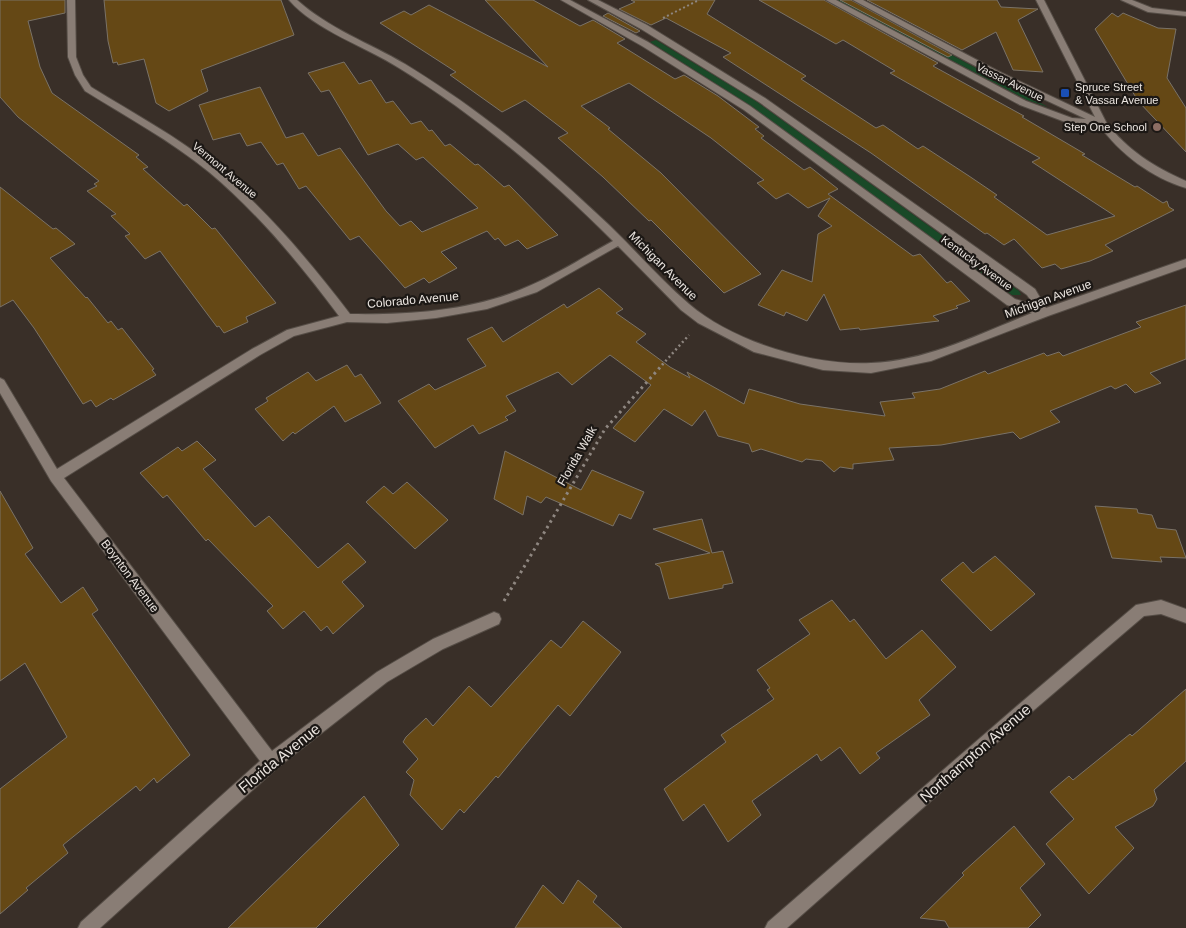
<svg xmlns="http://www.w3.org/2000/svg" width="1186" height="928" viewBox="0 0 1186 928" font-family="Helvetica,sans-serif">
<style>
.green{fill:#194927}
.building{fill:#654815;stroke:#7a7267}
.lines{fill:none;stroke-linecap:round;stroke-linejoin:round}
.minor-casing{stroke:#554d46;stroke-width:2}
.path-far2{stroke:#8f8781;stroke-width:2;stroke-dasharray:2 2.5;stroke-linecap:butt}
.path-far1{stroke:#8f8781;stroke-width:2.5;stroke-dasharray:2 3;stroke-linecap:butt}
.path{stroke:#8f8781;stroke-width:3;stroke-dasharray:2.5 4;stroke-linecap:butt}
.minor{fill:#897d75;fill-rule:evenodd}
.transit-dot{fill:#1a4fb4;stroke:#1c1815;stroke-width:2}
.education-dot{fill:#8d6e63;stroke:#1c1815;stroke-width:2}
.labels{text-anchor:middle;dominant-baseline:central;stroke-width:4.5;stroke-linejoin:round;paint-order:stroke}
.far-street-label{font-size:11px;fill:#ebe5e0;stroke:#1c1815}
.far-poi-label{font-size:11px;fill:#ebe5e0;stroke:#1c1815;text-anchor:start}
.street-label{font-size:12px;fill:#ebe5e0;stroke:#1c1815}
.near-street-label{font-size:15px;fill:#ebe5e0;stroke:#1c1815}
</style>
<rect width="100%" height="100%" fill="#392f28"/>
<path class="green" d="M837 0H850L1048 107 1027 100Z
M656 40 753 99 1019 291 1021 295H1012L803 145 751 106 650 42Z"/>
<path class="building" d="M0 0H65V13L28 21 40 67 52 93 139 155 136 157 148 167 143 169 184 206 187 204 212 229 215 228 276 303 246 317 248 322 224 333 219 326 217 327 160 251 145 259 125 236 130 234 111 216 116 214 87 191 97 186 94 184 99 181 18 117 0 97Z
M104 0H281L294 35 201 70 208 91 169 111 156 103 144 59 118 65 117 62 113 63 108 41Z
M485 0H533L580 26 593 20 625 39 617 43 675 79 684 75 718 96 759 127 755 129 764 136 761 138 804 170 810 167 838 189 828 194 913 256 920 254 947 283 951 281 970 301 956 306 958 308 933 316 939 321 860 330 859 328 840 330 824 294 807 321 786 312 784 316 758 305 782 270 812 282 818 234 832 226 818 216 830 198 808 208 788 193 776 199 757 183 764 180 711 138 629 83 581 106 610 128 608 129 661 173 761 274 724 293 651 220 649 221 603 177 558 138 568 133 525 100 502 112 450 75 456 72 380 23 404 11 411 15 429 5 548 67Z
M631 0H715L707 14 806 76 801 79 876 128 883 125 918 149 923 146 969 176 997 195 994 197 1047 235 1115 216 1032 162 1040 158 890 73 895 71 843 40 836 44 759 0H824L938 63 933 66 1024 116 1022 117 1085 154 1082 155 1135 187 1137 186 1163 203 1167 201 1169 207 1174 210 1105 245 1113 251 1090 261 1061 269 1055 264 1042 268 1014 239 1004 245 987 233 985 234 871 153 723 57 731 53 666 18 651 25 619 9 635 2Z
M840 0H851L952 55 948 57Z
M867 0H997L1001 7 1038 9 1018 20 1043 72 1013 70 996 32 962 50Z
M608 13 640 31 636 33 603 16Z
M1112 13 1118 17 1123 13 1158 28 1176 29 1167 78 1186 108V152L1138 101 1095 29Z
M344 62 359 84 371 80 386 103 393 101 411 124 421 121 429 131 432 130 445 146 450 144 475 165 478 164 504 187 509 185 558 235 527 249 518 240 505 246 498 238 495 240 487 231 441 252 457 268 429 283 424 278 405 288 359 236 350 240 306 186 299 189 283 163 277 165 261 142 247 146 240 133 213 140 199 105 260 87 286 138 303 133 318 156 340 148 386 211 400 226 411 221 422 232 478 208 423 157 416 160 398 144 368 155 329 90 321 92 308 73Z
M0 187 53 229 56 228 75 244 50 258 86 298 87 297 108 323 111 321 118 330 122 328 154 369 152 370 156 375 113 400 111 398 96 407 91 400 83 404 34 328 13 300 0 307Z
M599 288 623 309 616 313 646 334 636 342 670 367 690 378 687 372 744 404 749 389 800 404 885 416 880 402 915 398 912 393 940 389 985 371 988 374 1044 353 1047 356 1059 352 1063 356 1141 327 1136 322 1186 305V359L1150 373 1161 383 1135 393 1126 384 1115 389 1111 386 1050 411 1060 422 1020 439 1013 432 941 445 889 448 894 460 853 464V469L840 467 834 472 822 461 806 459 802 462 761 449 752 452 749 444 718 436 705 410 692 426 664 409 635 442 613 428 651 385 610 355 572 385 558 372 506 396 516 411 505 417 508 420 479 434 473 425 435 448 398 401 429 384 435 390 486 366 467 339 492 327 503 342 564 304 567 308Z
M347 365 355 377 361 374 381 403 345 422 334 406 295 434 293 432 283 441 255 409 268 401 266 398 308 372 316 381Z
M197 441 216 460 203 469 255 527 269 516 318 568 348 543 366 562 342 582 364 606 333 634 327 626 321 631 304 611 283 629 267 611 273 606 208 539 206 541 167 495 163 498 140 473 178 447 182 451Z
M505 451 581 490 592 470 644 492 631 519 619 514 613 526 546 497 541 503 527 496 523 515 494 499Z
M407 482 448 520 415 549 366 502 384 486 393 494Z
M0 491 33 548 25 554 61 603 83 587 98 610 92 614 190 755 157 783 154 778 140 791 136 786 63 845 68 853 26 888 28 890 0 914V789L67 737 25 663 0 681Z
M1095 506 1137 509 1138 513 1152 515 1157 528 1176 530 1186 558 1160 557 1162 562 1112 558Z
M702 519 712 553 723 551 733 583 723 585V588L669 599 660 567 655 564 710 553 653 529Z
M995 556 1035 594 991 631 941 580 963 562 973 573Z
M832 600 850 622 854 619 886 659 922 630 956 667 919 700 930 715 876 753 880 758 860 774 840 747 821 761 817 754 752 801 761 815 728 842 704 804 683 821 664 789 726 742 721 735 774 699 767 690 770 688 757 670 810 634 799 620Z
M583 621 621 652 570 716 558 705 498 778 496 776 464 813 460 809 442 830 410 795 414 780 406 772 418 759 403 742 406 737 426 718 433 726 469 686 491 707 551 640 561 648Z
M1186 689V761L1154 790 1157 799 1153 806 1115 827 1134 848 1089 894 1046 844 1074 819 1050 792 1069 776 1073 780 1130 734 1132 736Z
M364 796 399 845 316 928H228Z
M1014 826 1045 864 1020 888 1041 915 1028 928H949L945 921 920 918 964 875 962 873Z
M578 880 597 896 593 902 622 928H515L543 885 563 904Z"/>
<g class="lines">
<defs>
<path id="minor" d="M67 0H75L76 57 83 75 91 87C133 113 178 137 216 168 267 210 310 262 350 314 409 315 474 311 529 286 558 274 585 256 613 241 548 176 477 116 399 68 365 46 316 31 289 0H297C328 28 369 43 405 64 434 82 464 102 491 123 532 154 572 190 609 225 636 251 661 280 689 304 733 342 814 366 871 363 927 361 981 333 1032 313L1007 305 744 110 642 46 561 0H570L648 42 750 106 1015 299 1034 305 1027 295 759 102 641 29 588 0H598L647 25 765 98 1035 289 1046 308 1186 259V267L1048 316 931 361 871 373 823 370 754 352 698 323 681 310 618 246 537 292 487 309 436 318 387 323 347 322 294 336 260 355 64 478 272 751 377 672 433 639 494 612 499 614 501 619 499 624 443 649 387 682 277 768 100 928H78L81 922 260 761 51 481 0 393V378L4 380 57 469 252 349 287 330 339 316C300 264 259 214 209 172 171 141 127 117 85 91L75 75 68 57Z
M826 0H836L1026 101 1072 118 1086 119 992 75 853 0H863L998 71 1095 117 1036 0H1044L1106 122C1127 150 1154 167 1186 181V188C1152 178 1120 154 1099 125L1068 123 1020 105Z
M1121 0H1132L1152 8 1186 12V16L1148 12Z
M1161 600 1186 609V623L1161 614 1144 616 1027 716 787 928H765L768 922 1017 706 1136 605Z"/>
</defs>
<use href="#minor" class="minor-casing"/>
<path class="path-far2" d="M663 18 699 0"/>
<path class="path-far1" d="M662 365 689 335"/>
<path class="path" d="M504 601 605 429 663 364"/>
<use href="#minor" class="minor"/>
</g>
<rect class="transit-dot" x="1060" y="88" width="10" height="10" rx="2.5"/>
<circle class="education-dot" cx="1157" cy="127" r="5"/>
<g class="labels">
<g class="far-street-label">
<text transform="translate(1010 82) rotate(26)">Vassar Avenue</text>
<text transform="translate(225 170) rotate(40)">Vermont Avenue</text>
<text transform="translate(977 263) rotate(36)">Kentucky Avenue</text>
</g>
<g class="far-poi-label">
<text x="1075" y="87">Spruce Street<tspan x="1075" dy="13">&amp; Vassar Avenue</tspan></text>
<text x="1147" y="127" text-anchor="end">Step One School</text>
</g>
<g class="street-label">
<text transform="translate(663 266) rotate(45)">Michigan Avenue</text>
<text transform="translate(1048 299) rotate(-20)">Michigan Avenue</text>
<text transform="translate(413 300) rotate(-5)">Colorado Avenue</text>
<text transform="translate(577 456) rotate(-60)">Florida Walk</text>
<text transform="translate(130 576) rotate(53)">Boynton Avenue</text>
</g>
<g class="near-street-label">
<text transform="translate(975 753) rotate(-41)">Northampton Avenue</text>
<text transform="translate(279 758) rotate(-39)">Florida Avenue</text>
</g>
</g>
</svg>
